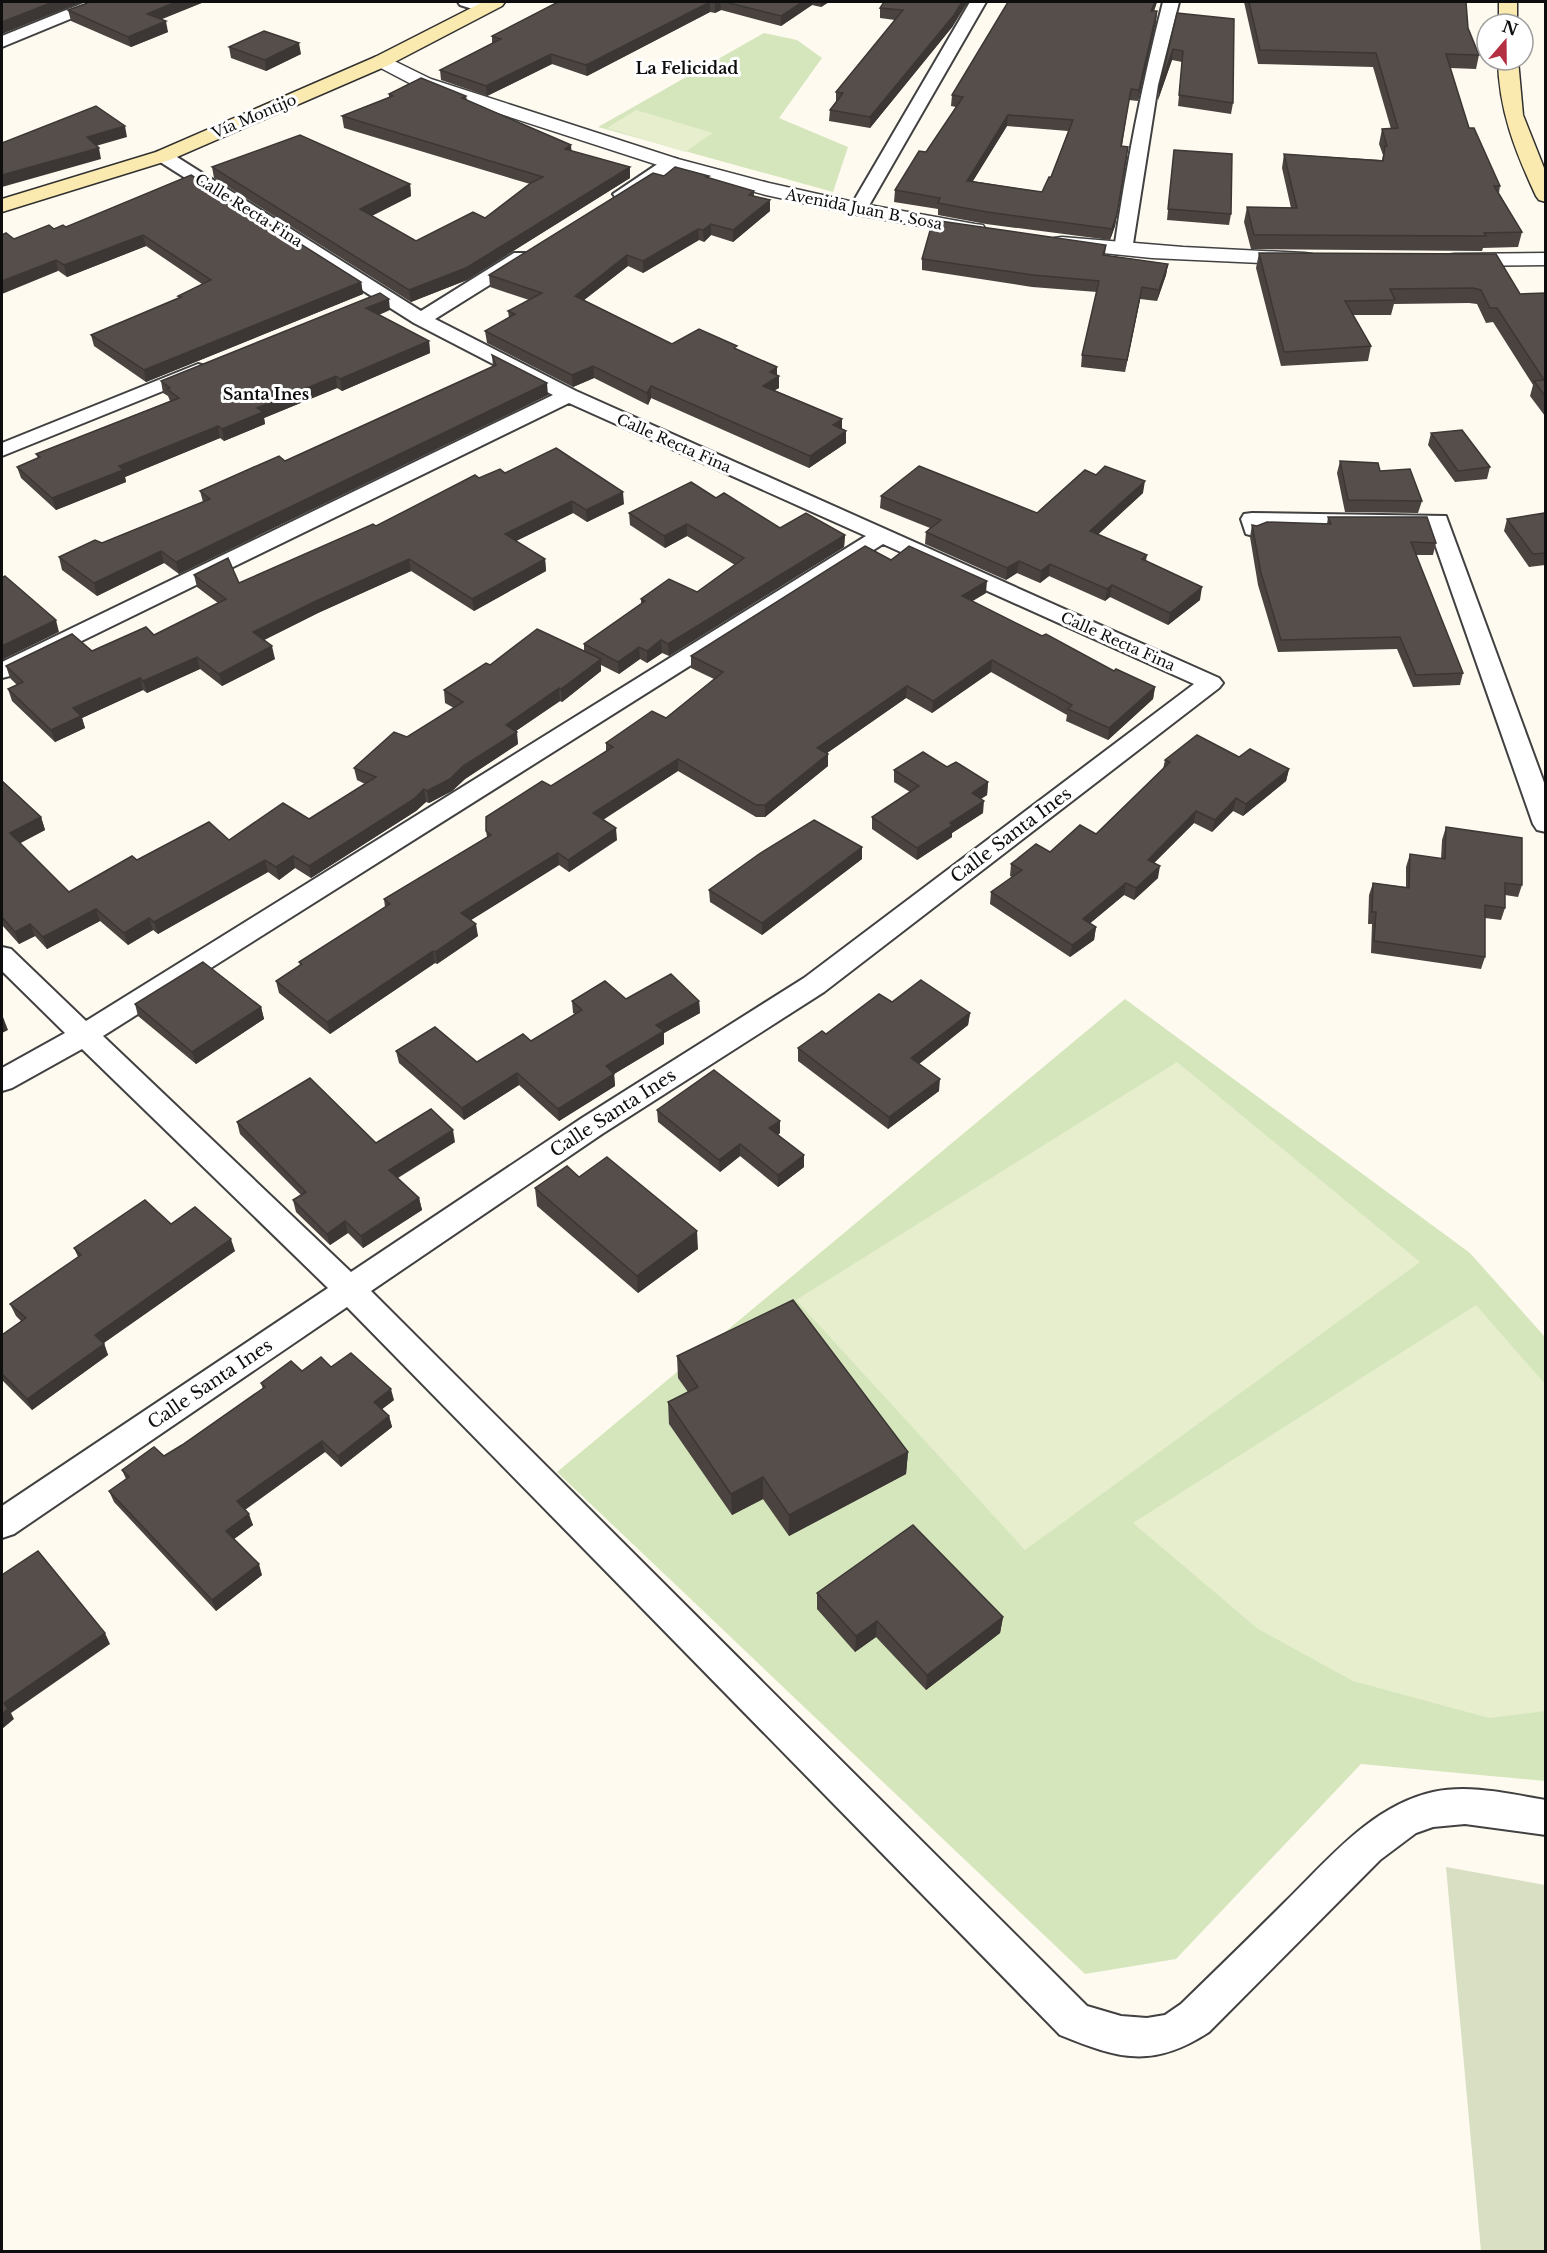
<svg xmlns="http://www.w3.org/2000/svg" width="1547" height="2253" viewBox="0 0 1547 2253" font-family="'Libre Baskerville',serif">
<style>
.green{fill:#d6e6bc}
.cemetery{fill:#d8dfc2}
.pitch{fill:#e6eecd}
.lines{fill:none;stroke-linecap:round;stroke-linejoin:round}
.minor-casing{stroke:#414141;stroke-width:4}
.tertiary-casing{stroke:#414141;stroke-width:3}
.secondary-casing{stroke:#303030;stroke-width:3}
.minor{fill:#fff;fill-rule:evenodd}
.tertiary{fill:#fff;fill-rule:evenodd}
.secondary{fill:#faeaaf;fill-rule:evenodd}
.wall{fill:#4a4340;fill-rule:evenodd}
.shaded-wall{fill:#3c3734}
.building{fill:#564e4b;stroke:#3c3734;stroke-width:1.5;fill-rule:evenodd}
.labels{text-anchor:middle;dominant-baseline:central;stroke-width:6;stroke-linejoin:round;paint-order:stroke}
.far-street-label{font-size:15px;fill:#0e0e0e;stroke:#fff}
.far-neighbourhood-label{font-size:16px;font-weight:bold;fill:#0e0e0e;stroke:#fff}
.street-label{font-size:18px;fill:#0e0e0e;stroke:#fff}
</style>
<rect width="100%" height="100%" fill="#fefaf0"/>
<path class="green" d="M764 33 797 40 822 58 779 118 848 147 833 192 598 127Z
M1125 999 1470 1253 1545 1337V1781L1361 1764 1176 1959 1085 1974 557 1472Z"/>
<path class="cemetery" d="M1446 1867 1545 1885V2251H1481Z"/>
<path class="pitch" d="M636 110 713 133 685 152 607 128Z
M1177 1062 1420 1262 1025 1550 796 1300Z
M1476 1305 1546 1385 1545 1711 1489 1718 1353 1681 1258 1629 1133 1523Z"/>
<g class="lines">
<defs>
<path id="minor" d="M86 2H106L104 5 2 47V36Z
M458 2C469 1 485 0 493 8L485 13 460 5Z
M970 2H986L867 209 864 213H852L849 209Z
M1163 2H1179L1158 85 1132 250 1130 254H1116L1114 250C1126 166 1142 84 1163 2Z
M163 151 169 152 421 311 514 253H528L530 257 528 261 435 319 576 391 1219 678 1223 683 1219 688 824 992 602 1134 371 1291 1087 2006 1121 2016 1147 2018 1165 2015 1181 2004C1216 1970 1251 1936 1285 1902 1328 1860 1371 1806 1433 1792 1470 1784 1509 1794 1546 1800V1835L1465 1824 1433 1827 1416 1833 1380 1860 1209 2032C1152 2069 1119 2059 1060 2035L347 1307 14 1534 2 1538V1506L328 1288 82 1049 12 1088 2 1091V1068L65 1033 2 971V947L11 949 86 1021 866 536 569 403 10 676 2 678V662L553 395 414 323 157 160 154 156 157 152ZM883 544 1194 684 804 978 582 1118 351 1272 103 1036Z
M671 158 677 159 680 163 677 167 628 198H616L613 194 665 159Z
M198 364 205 366 208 370 205 374 2 456V443Z
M1252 513 1446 516 1546 788V832L1537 830 1533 824 1429 527 1264 526 1262 534 1254 536 1246 534 1241 519 1244 514Z"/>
<path id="tertiary" d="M382 55 431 79 678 159 769 183 858 203 975 224 983 225 986 230 983 235 975 236 858 215 766 195 664 167 417 87 375 65 372 61 375 57Z
M1062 237 1183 247 1304 253 1312 254 1315 259 1312 264 1304 265 1152 258 1054 248 1051 243 1054 238Z
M1546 253V265L1454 266 1446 265 1443 260 1446 255 1454 254Z"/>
<path id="secondary" d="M483 2H505L502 6 389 65 170 160 2 212V199L156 152 375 57Z
M1499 2H1517V24H1499Z
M1498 60H1518L1523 115 1546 173V202L1539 200 1536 196C1515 151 1499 110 1498 60Z"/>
</defs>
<use href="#minor" class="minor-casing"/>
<use href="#tertiary" class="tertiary-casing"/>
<use href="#secondary" class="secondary-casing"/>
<use href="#minor" class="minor"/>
<use href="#tertiary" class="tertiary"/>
<use href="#secondary" class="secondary"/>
</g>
<path class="wall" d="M90 2H204L161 19 168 32 131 47 71 21 68 10Z
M558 2H829L821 7 812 5 781 26 721 10 715 13 710 12 587 76 552 64 487 96 441 80 440 70 492 43V36Z
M884 2 953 26 870 128 829 121 830 110 836 103V92L895 20 880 18V8Z
M1157 2 1154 11H1157L1156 22 1138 101 1129 100 1122 146 1127 158 1115 226 1110 240 986 224 938 215V209L894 202 895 190 926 152 956 107 951 106 952 95ZM1007 126 1068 131 1051 177 1042 192 973 181Z
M1244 2H1466L1468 28 1479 55 1476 69 1450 68 1469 128 1500 186 1499 193 1522 232 1518 247 1483 248 1482 251 1251 249 1244 222 1247 207 1291 208 1282 168 1284 154 1382 160 1383 155 1379 144 1382 129H1391L1373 67 1258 64Z
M1177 13 1233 103 1231 114 1178 106 1182 62 1172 60 1158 100 1159 89Z
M229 47 301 54 266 71 231 58Z
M389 94 466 96 467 100 571 145V151L630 167V178L467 280 411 302 214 178 212 167 410 184 411 196 371 216 416 241 485 218 530 184 344 128 342 116 389 97Z
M1174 150 1231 214 1229 225 1167 220Z
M191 175 361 282 363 294 146 382 94 346 91 335 179 298 178 296 202 284 146 246 67 277 14 239 54 229 66 227Z
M664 176H709V178L754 191V196L770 211 733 242 711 235 704 242 699 240 643 273 628 266 584 300 672 344 737 349 779 376V388L774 390 842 419V429L846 431V443L809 468 651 398 648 405 594 378 573 387 487 343 485 331 509 318 508 311 529 300 490 287 489 275Z
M1106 245 1105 255 1168 264 1166 275 1157 301 1140 299 1125 372 1081 367 1082 355 1097 292 1032 287 922 270V259Z
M1259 253 1520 294 1545 293V416L1530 396 1533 385 1493 322 1486 323 1477 304 1469 303 1394 304 1391 315H1353L1371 346 1368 361 1281 366 1256 268Z
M390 310 379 315 429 341 430 353 342 391 337 388 264 418 265 424 224 441 220 438 125 477 126 482 56 510 21 478 17 467 38 458 36 454 170 401 168 396 163 393 161 381Z
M492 355 548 395 179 574 164 563 97 596 62 570 59 557 102 543 203 502 200 491 285 461 493 367Z
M1431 433 1490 467 1487 479 1455 482 1428 445Z
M1340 461 1422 501 1418 513 1345 512 1337 473Z
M505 473 624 504 587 522 573 513 516 541 545 559 546 571 474 611 411 571 318 613 264 640 275 659 222 686 200 669 147 693 143 690 82 718 85 728 55 742 12 701 8 689 17 685 10 678 6 666 92 651 154 635 218 603 197 587 194 575 239 583 376 526 479 478Z
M1143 493 1098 534 1147 555 1146 561 1200 600 1168 625 1110 597 1105 601 1049 576 1040 583 1017 573 1006 580 925 544 926 532 930 528 880 508 881 496 1037 513Z
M716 498 780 528 845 535 844 547 669 656 662 653 647 663 640 659 619 674 601 665V671L562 702 560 701 516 731 518 744 465 779 452 791 429 803 426 802 416 811 311 878 295 868 279 880 268 872 158 934 153 930 128 945 100 921 47 949 35 936 19 944 2 925V781L41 817 45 830 20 843 69 892 137 860 229 840 309 819 365 784 357 780 354 768 407 737 454 708 445 703 444 690 490 665 584 651V644L641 604V599L697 592 735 565 687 536 665 548 630 525 629 513Z
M1545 513V565L1529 567 1504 531 1507 519Z
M1328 517 1436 543 1433 555H1416L1463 673 1460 685 1413 687 1397 649 1278 652 1258 585 1250 537 1252 525 1257 526 1327 524Z
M891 560 986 593 972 601 1114 671 1155 687 1153 699 1108 740 1066 721 1067 715 991 672 932 713 906 698 827 753 828 754V766L765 817H756L678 771 603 820 617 840 569 872 559 865 471 920 478 936 437 964 435 963 330 1034 279 993 276 981 300 965 299 962 385 907 384 899 487 837 486 831 551 786 606 751V743L666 718 714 679 691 668V656Z
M1239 757 1289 769 1286 781 1243 816 1233 811 1212 832 1194 823 1154 863 1158 878 1134 900 1124 895 1090 923 1096 927 1094 940 1070 957 990 904 991 892 1012 877 1010 876 1011 864 1050 852 1096 834 1163 769 1165 760Z
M947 767 988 782 987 795 981 799 983 813 952 833V837L917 860 872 829V817L910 792 894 782V770Z
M1446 827 1522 885 1518 897 1505 895V908L1501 920 1485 918V957L1481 969 1371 953 1372 924H1368L1369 895 1373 883 1406 887V867L1410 854 1441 859 1442 840Z
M862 859 762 935 710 902 709 890Z
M626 999 699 1001 700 1013 664 1033V1044L614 1074 615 1086 559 1121 519 1085 464 1120 399 1063 396 1051 477 1062 531 1041 575 1014 573 1013 572 1001Z
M892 1002 970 1013 968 1025 919 1064 939 1091 888 1129 798 1061V1048Z
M135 1004 261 1007 264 1019 196 1064 138 1016Z
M657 1110 780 1133 778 1135 804 1155V1167L778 1187 740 1156 720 1172 658 1122Z
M237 1122 376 1143 455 1142 398 1178 419 1198 422 1210 363 1248 348 1233 330 1245 296 1212 293 1200 301 1195 240 1134Z
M579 1177 698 1249 638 1293 537 1206 535 1188Z
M171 1224 235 1251 104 1343 108 1355 32 1410 2 1380V1335L21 1321 16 1316 10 1304 78 1257 74 1248Z
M677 1356 908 1452 906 1474 789 1536 763 1499 732 1515 669 1424 668 1402 688 1392 678 1378Z
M331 1367 394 1400 382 1409 389 1416 392 1427 341 1467 325 1452 245 1510 253 1525 234 1539 262 1575 216 1611 114 1502 109 1491 126 1479 122 1470 164 1456 182 1445 263 1389 261 1383 302 1371Z
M817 1593 1003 1617 1000 1633 926 1690 876 1637 855 1652 817 1609Z"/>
<path class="shaded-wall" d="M53 2H82L2 34V22Z
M176 2H204L150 24 147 14Z
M710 2V12L587 76 586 65Z
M718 2H720L721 10 715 13V3Z
M802 2H812V5L781 26V16Z
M821 2H829L821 7Z
M962 2H968L953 26 870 128V117Z
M1155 2H1157L1150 22 1151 11Z
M1157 11 1156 22 1138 101 1139 90Z
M166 21 168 32 131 47 128 37Z
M299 43 301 54 266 71 265 60Z
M1173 49 1172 60 1158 100 1159 89Z
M551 54 552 64 487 96 486 86Z
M1008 115 1007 126 966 192 967 181Z
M125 126 127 137 89 148 87 137Z
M571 145 572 156 565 149Z
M1128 147 1115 226 1110 240 1112 229Z
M99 148 101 159 2 187V175Z
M630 167V178L467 280 411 302 409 290Z
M410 184 411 196 362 221 360 209Z
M770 200V211L733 242V230Z
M711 224V235L704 242 703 230Z
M698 229 699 240 643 273V261Z
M143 235 146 246 67 277 64 265Z
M627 255 628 266 575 307V296Z
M56 260 58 271 2 294V281Z
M1168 264 1166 275 1157 301 1159 290Z
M361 282 363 294 146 382 144 370Z
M1142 287 1140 299 1125 372 1127 360Z
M389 299 390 310 367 319 366 308Z
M429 341 430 353 342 391 340 379Z
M593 366 594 378 573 387 572 375Z
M777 367V377L779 376V388L763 397V386L770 372Z
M336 376 337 388 264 418 265 424 224 441 222 429 257 408Z
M547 383 548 395 179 574 176 562Z
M651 386V398L648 405 647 393Z
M842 419V431L833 425Z
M218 426 220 438 125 477 126 482 56 510 52 498 119 466Z
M846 431V443L809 468 810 456Z
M1145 481 1143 493 1089 543 1090 531Z
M623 492 624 504 587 522 586 510Z
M572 501 573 513 506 546 505 534Z
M687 524V536L665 548 664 536Z
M845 535 844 547 669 656 668 644Z
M161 551 164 563 97 596 94 583Z
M409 559 411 571 318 613 256 644 253 632 316 601Z
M545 559 546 571 474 611 472 599Z
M1019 561 1017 573 1006 580 1007 568Z
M1050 564 1049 576 1040 583 1041 571Z
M987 581 986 593 961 608 962 596Z
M1112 585 1110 597 1105 601 1107 589Z
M1202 587 1200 600 1168 625 1170 613Z
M56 620 59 632 2 660V646Z
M661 640 662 653 647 663V651Z
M272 646 275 659 222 686 219 674Z
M639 647 640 659 619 674 618 662Z
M197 657 200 669 147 693 143 681Z
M601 659V671L562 702 561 689Z
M992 660 991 672 932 713 933 701Z
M140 678 143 690 82 718 85 728 55 742 51 730 73 708Z
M907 686 906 698 817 760V748Z
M1155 687 1153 699 1108 740 1109 728Z
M559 688 560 701 507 737 506 725Z
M517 732 518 744 465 779 452 791 429 803 427 791Z
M828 754V766L765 817V805Z
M678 759V771L594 825 593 813Z
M1289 769 1286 781 1243 816 1246 804Z
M988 782 987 795 971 805 972 793Z
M424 789 426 802 416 811 311 878 309 866Z
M1236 798 1233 811 1212 832 1215 820Z
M984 801 983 813 952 833V837L917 860V848L950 823Z
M1196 811 1194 823 1145 872 1148 860Z
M41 817 45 830 15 846 10 833Z
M616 828 617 840 569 872 568 860Z
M862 847V859L762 935V923Z
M558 853 559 865 463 925 461 913Z
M293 856 295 868 279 880 276 867Z
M265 860 268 872 158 934 154 922Z
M1160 866 1158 878 1134 900 1136 888Z
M1126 883 1124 895 1081 931 1083 919Z
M96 909 100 921 47 949 43 937Z
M149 918 153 930 128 945 124 933Z
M30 924 35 936 19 944 15 932Z
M476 924 478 936 437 964 435 952Z
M1096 927 1094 940 1070 957 1072 945Z
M433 951 435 963 330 1034 327 1022Z
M699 1001 700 1013 664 1033V1044L614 1074 615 1086 559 1121 558 1109 606 1066 656 1025Z
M261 1007 264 1019 196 1064 192 1052Z
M970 1013 968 1025 910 1071 911 1058Z
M3 1017 8 1030 2 1033V1018Z
M517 1073 519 1085 464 1120 462 1108Z
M940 1079 939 1091 888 1129 889 1117Z
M780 1121V1133L769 1140V1128Z
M453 1130 455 1142 391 1181 389 1170Z
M740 1144V1156L720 1172 719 1160Z
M804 1155V1167L778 1187V1175Z
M419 1198 422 1210 363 1248 361 1236Z
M345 1221 348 1233 330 1245 327 1234Z
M697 1231 698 1249 638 1293 637 1276Z
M231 1239 235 1251 99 1346 95 1335Z
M104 1344 108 1355 32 1410 27 1399Z
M391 1389 394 1400 377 1413 374 1402Z
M389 1416 392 1427 341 1467 338 1456Z
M322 1441 325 1452 241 1512 237 1501Z
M908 1452 906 1474 789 1536V1515Z
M763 1477V1499L732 1515 731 1494Z
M249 1514 253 1525 230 1542 226 1531Z
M259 1564 262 1575 216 1611 212 1600Z
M1003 1617 1000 1633 926 1690 927 1675Z
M877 1621 876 1637 855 1652 856 1636Z
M105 1633 110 1644 11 1713 14 1719 2 1729V1714L4 1703Z"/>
<path class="building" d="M2 2H53L2 22Z
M90 2H176L147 14 166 21 128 37 68 10Z
M558 2H718L715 3 710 2 586 65 551 54 486 86 440 70 501 39 492 36Z
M725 2H802L781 16Z
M884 2H962L954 15 870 117 830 110 843 93 836 92 903 10 880 8Z
M1008 2H1155L1151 11H1157L1139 90 1131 89 1121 146 1128 147 1117 214 1112 229 987 212 938 203 940 198 895 190 919 151 926 152 963 97 952 95ZM1008 115 1073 120 1051 177H1049L1042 192 967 181Z
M1249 2H1466L1468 28 1479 55 1446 54 1469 128H1474L1500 186H1494L1522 232 1484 233 1486 236 1254 235 1247 207 1297 208 1284 154 1383 161 1385 146H1387L1382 129 1398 128 1376 53 1260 50Z
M1177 13 1234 19 1233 103 1179 95 1183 51 1173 49 1159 89Z
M264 31 299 43 265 60 229 47Z
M421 78 466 96 462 98 571 145 565 149 630 167 466 268 409 290 212 167 300 135 410 184 360 209 416 241 473 212 485 218 531 183 543 177 342 116 393 96 389 94Z
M96 106 125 126 87 137 99 148 2 175V143Z
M1174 150 1232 154 1231 214 1168 209Z
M675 167 709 176 706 177 754 191 749 195 770 200 733 230 711 224 703 230 698 229 643 261 627 255 575 296 672 344 699 329 737 346 734 348 777 367 770 372 779 376 763 386 842 419 833 425 846 431 810 456 651 386 647 393 593 366 572 375 485 331 515 314 508 311 542 293 489 275 653 173 664 176Z
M191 175 361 282 144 370 91 335 181 297 178 296 211 280 143 235 64 265 56 260 2 281V235L6 233 14 239 49 225 54 229 63 225 66 227Z
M933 220 1106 245 1103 255 1168 264 1159 290 1142 287 1127 360 1082 355 1099 281 1033 275 922 259Z
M1259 253 1496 254 1520 294 1545 293V396L1534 381 1544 380 1497 308H1490L1481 290 1473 288 1390 289 1395 300 1345 301 1371 346 1284 352Z
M380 293 389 299 366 308 429 341 340 379 336 376 257 408 263 412 222 429 218 426 119 466 123 470 52 498 17 467 40 457 36 454 179 398 167 389 170 388 161 381Z
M492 355 547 383 176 562 161 551 94 583 59 557 95 540 102 543 210 499 200 491 279 456 285 461 496 365Z
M1462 430 1490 467 1458 471 1431 433Z
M556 448 623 492 586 510 572 501 505 534 545 559 472 599 409 559 316 601 253 632 272 646 219 674 197 657 143 681 140 678 73 708 81 716 51 730 8 689 23 682 6 666 72 634 92 651 146 627 154 635 226 599 194 575 228 558 239 583 373 524 376 526 475 475 479 478 500 469 505 473Z
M1340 461 1378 463 1380 471 1410 469 1422 501 1348 500Z
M919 466 1037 513 1085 470 1096 475 1105 466 1145 481 1090 531 1147 555 1142 559 1202 587 1170 613 1112 585 1107 589 1050 564 1041 571 1019 561 1007 568 926 532 941 520 881 496Z
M691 482 716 498 724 493 780 528 806 513 845 535 668 644 661 640 647 651 639 647 618 662 584 644 645 601 641 599 669 579 697 592 744 558 687 524 664 536 629 513Z
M1545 513V553L1533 554 1507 519Z
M1328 517H1427L1436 543 1411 542 1463 673 1416 675 1400 637 1281 640 1261 573 1252 525 1257 526 1267 522 1331 524Z
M865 546 891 560 909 546 987 581 962 596 1042 636 1046 634 1114 671 1116 669 1155 687 1109 728 1068 709 1072 705 992 660 933 701 907 686 817 748 828 754 765 805H756L678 759 593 813 616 828 568 860 558 853 461 913 476 924 435 952 433 951 327 1022 276 981 302 964 299 962 390 904 384 899 491 835 486 831V817L542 781 551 786 613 747 606 743 652 711 666 718 723 672 691 656Z
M5 576 56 620 2 646V578Z
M537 629 601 659 561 689 559 688 506 725 517 732 463 766 450 779 427 791 424 789 414 799 309 866 293 856 276 867 265 860 154 922 149 918 124 933 96 909 43 937 30 924 15 932 2 917V781L41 817 10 833 69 892 132 856 137 860 209 822 229 840 283 803 309 819 376 777 354 768 394 732 407 737 463 702 444 690 486 663 490 665Z
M1197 735 1239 757 1250 749 1289 769 1246 804 1236 798 1215 820 1196 811 1148 860 1160 866 1136 888 1126 883 1083 919 1096 927 1072 945 991 892 1022 870 1011 864 1036 844 1050 852 1080 825 1096 834 1170 762 1165 760Z
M923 752 947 767 956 762 988 782 972 793 984 801 950 823 953 825 917 848 872 817 919 786 894 770Z
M814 820 862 847 762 923 709 890 759 854Z
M1446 827 1522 838V885L1505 883V908L1485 905V957L1374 941 1376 912H1372L1373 883 1409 888 1410 854 1445 859Z
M203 962 261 1007 192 1052 135 1004Z
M671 974 699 1001 656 1025 664 1031 606 1066 614 1074 558 1109 517 1073 462 1108 396 1051 435 1027 477 1062 523 1034 531 1041 582 1010 572 1001 605 981 626 999Z
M921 980 970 1013 911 1058 940 1079 889 1117 798 1048 822 1031 826 1034 879 994 892 1002Z
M714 1070 780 1121 769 1128 804 1155 778 1175 740 1144 719 1160 657 1110Z
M310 1078 376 1143 431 1109 453 1130 389 1170 419 1198 361 1236 345 1221 327 1234 293 1200 306 1192 237 1122Z
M607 1157 697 1231 637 1276 535 1188 567 1166 579 1177Z
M145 1200 171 1224 195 1207 231 1239 95 1335 104 1344 27 1399 2 1374V1335L26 1318 10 1304 81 1255 74 1248Z
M793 1300 908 1452 789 1515 763 1477 731 1494 668 1402 698 1387 677 1356Z
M351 1353 391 1389 374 1402 389 1416 338 1456 322 1441 237 1501 249 1514 226 1531 259 1564 212 1600 109 1491 129 1477 122 1470 154 1447 164 1456 182 1445 265 1387 261 1383 291 1361 302 1371 321 1357 331 1367Z
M913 1525 1003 1617 927 1675 877 1621 856 1636 817 1593Z
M38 1551 105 1633 4 1703 8 1709 2 1714V1575Z"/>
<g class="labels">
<g class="far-street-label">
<text transform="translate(254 116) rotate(-23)">Vía Montijo</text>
<text transform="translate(864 209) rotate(11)">Avenida Juan B. Sosa</text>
<text transform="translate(249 210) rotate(32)">Calle Recta Fina</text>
<text transform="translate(674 443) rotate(24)">Calle Recta Fina</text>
<text transform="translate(1118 641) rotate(24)">Calle Recta Fina</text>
</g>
<g class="far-neighbourhood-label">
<text x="687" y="68">La Felicidad</text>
<text x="266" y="394">Santa Ines</text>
</g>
<g class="street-label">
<text transform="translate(1011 835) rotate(-37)">Calle Santa Ines</text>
<text transform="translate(613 1113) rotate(-33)">Calle Santa Ines</text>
<text transform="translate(210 1384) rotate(-34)">Calle Santa Ines</text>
</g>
</g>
<rect width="1547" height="2253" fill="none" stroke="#0e0e0e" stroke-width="6"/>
<g transform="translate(1505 42) rotate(20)"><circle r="28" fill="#ffffff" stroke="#9f9f9f" stroke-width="1.5"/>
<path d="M0-4.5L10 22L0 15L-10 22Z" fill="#b52f42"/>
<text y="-9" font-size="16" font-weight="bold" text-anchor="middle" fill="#0e0e0e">N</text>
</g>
</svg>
